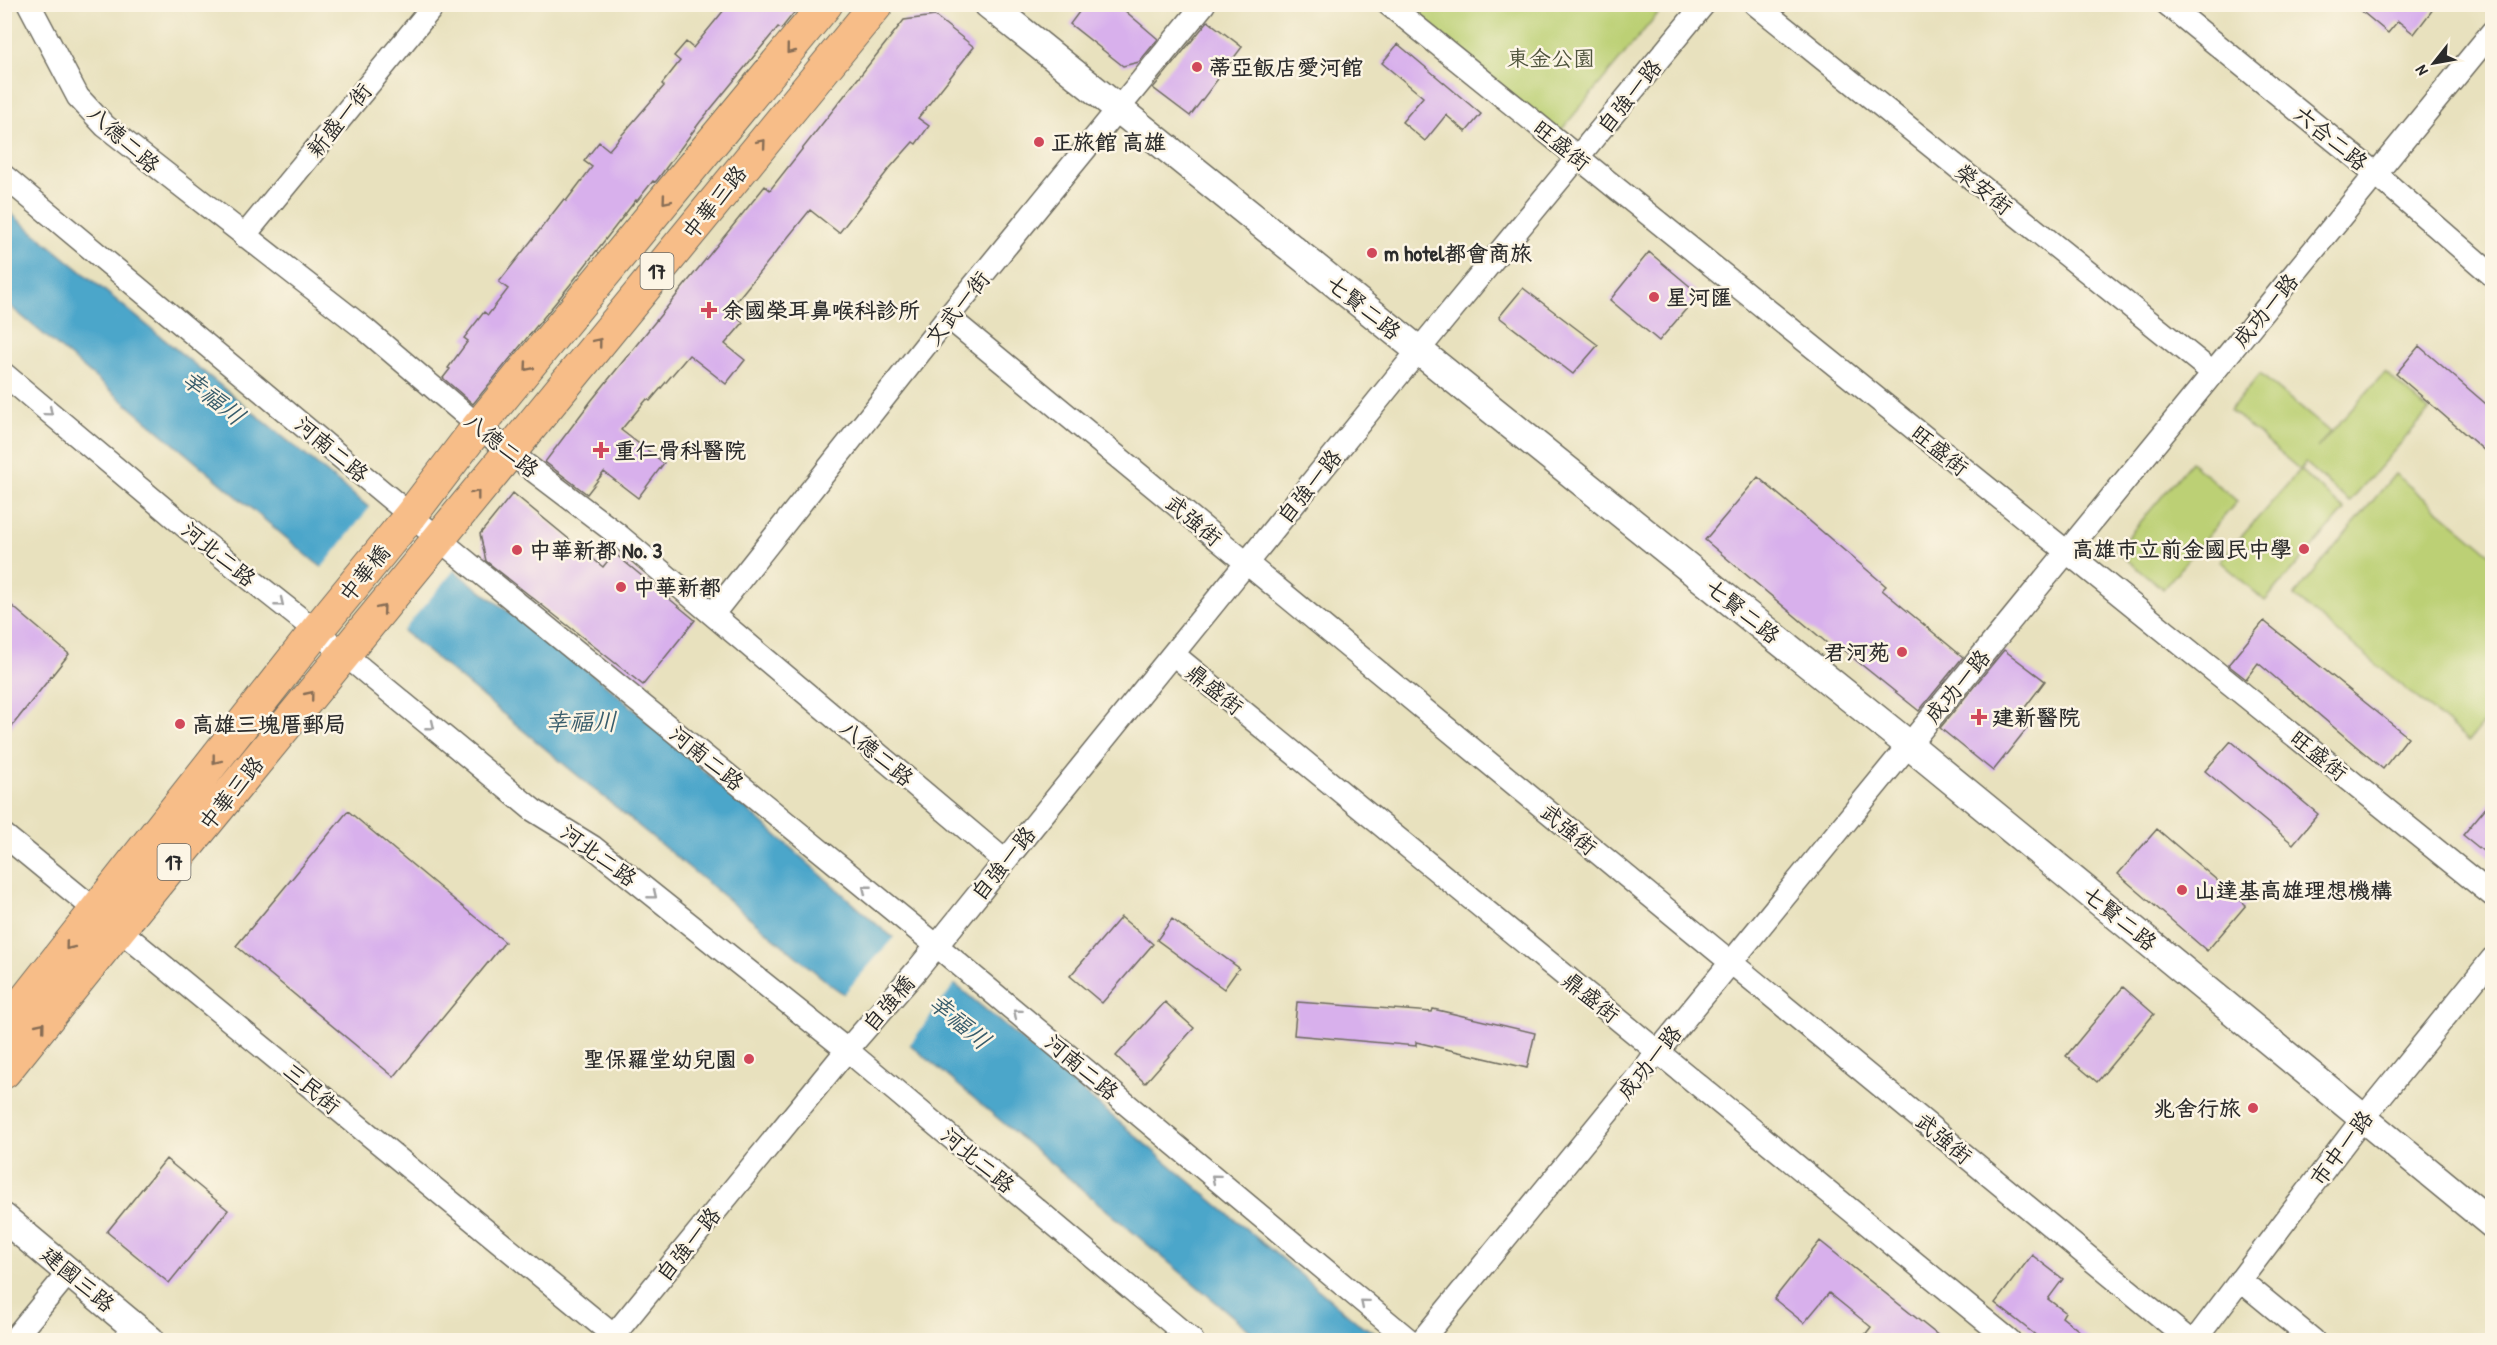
<svg xmlns="http://www.w3.org/2000/svg" width="2497" height="1345" viewBox="0 0 2497 1345" font-family="'Patrick Hand','LXGW WenKai TC',sans-serif">
<style>
.green{fill:#bcd074;stroke:#747e50;stroke-width:1.5}
.water{fill:#4ca6ca;stroke:#3c687a;stroke-width:1.5}
.pier{fill:#e8e1be}
.building{fill:#d8b0ec}
.lines{fill:none;stroke-linecap:round;stroke-linejoin:round}
.minor-casing{stroke:#6d6b5e;stroke-width:25}
.tertiary-casing{stroke:#6d6b5e;stroke-width:31}
.primary-casing{stroke:#6d6b5e;stroke-width:35}
.minor{stroke:#fff;stroke-width:22}
.tertiary{stroke:#fff;stroke-width:28}
.primary{stroke:#f7bd88;stroke-width:33}
.oneway{stroke:#876d55}
.oneway2{stroke:#a0a0a0}
.poi-dot{fill:#d1495b;stroke:#fcf5e5;stroke-width:2}
.labels{text-anchor:middle;dominant-baseline:central;stroke-width:5;stroke-linejoin:round;paint-order:stroke}
.shield{fill:#fcf5e5;stroke:#6a6863;stroke-width:1.5}
.shield-label{font-size:21px;font-weight:bold;fill:#2b2b2b}
.park-label{font-size:22px;fill:#4f543d;stroke:#fcf5e5}
.poi-label{font-size:22px;font-weight:bold;fill:#2b2b2b;stroke:#fcf5e5;text-anchor:start}
.street-label{font-size:22px;fill:#2b2b2b;stroke:#fcf5e5}
.water-label{font-size:24px;font-style:italic;fill:#385c6b;stroke:#fcf5e5}
</style>
<rect width="100%" height="100%" fill="#fcf5e5"/>
<filter id="ink" filterUnits="userSpaceOnUse"><feTurbulence type="fractalNoise" baseFrequency=".0167" numOctaves="2"/><feDisplacementMap in="SourceGraphic" scale="12" xChannelSelector="R" yChannelSelector="G"/><feConvolveMatrix kernelMatrix="1 2 1 2 8 2 1 2 1" color-interpolation-filters="sRGB"/></filter>
<filter id="wash" filterUnits="userSpaceOnUse"><feTurbulence type="fractalNoise" baseFrequency=".008" numOctaves="4" result="noise"/><feDisplacementMap in="SourceGraphic" scale="24" xChannelSelector="R" yChannelSelector="G"/><feGaussianBlur stdDeviation="1.35" result="paint"/><feColorMatrix in="noise" values="0 0 0 0 0 0 0 0 0 0 0 0 0 0 0 0 0 1.4 0 .05"/><feComposite in="paint" operator="in"/></filter>
<g filter="url(#wash)">
<rect width="100%" height="100%" fill="#e8e1be"/>
<path class="green" d="M1401 5H1665L1558 134Z
M2385 372 2429 411 2349 502 2305 463 2300 470 2345 510 2265 601 2220 561 2300 470 2230 410 2260 374 2330 432 2317 448Z
M2191 462 2237 501 2163 589 2116 551Z
M2395 474 2492 555V712L2469 741 2294 596Z"/>
<path class="water" d="M4 208 394 528 449 567 610 688 881 928 962 990 1358 1323 1386 1340H1261L912 1046 869 1011 831 985 356 592 315 562 5 302Z"/>
<path class="pier" d="M371 506 456 568 400 634 355 595 320 570Z
M895 936 956 982 908 1047 868 1013 842 996Z"/>
<g id="blocks">
<path class="building" d="M729 4H801L781 29 778 27 700 122 657 180 655 182 653 181 637 201 636 200 570 285 473 404 443 378 450 369 448 368 468 341 464 338 484 312 488 315 508 289 499 282 564 199 566 201 592 167 584 161 599 142 609 150 664 86 662 84 680 61 674 56 686 42 693 48Z
M1085 4H1117L1158 39 1139 62 1123 66 1070 24Z
M2353 4H2437L2414 34 2398 21 2388 33Z
M935 16 974 47 918 118 929 126 916 144 913 142 889 169 839 233 810 210 729 310 743 323 725 344 745 360 726 384 689 355 650 401 647 399 621 430 664 463 638 498 604 472 587 494 545 462 591 401 765 186 770 190 904 20Z
M1208 21 1242 47 1190 116 1153 88Z
M1398 44 1481 114 1466 132 1446 115 1425 141 1402 122 1423 97 1382 63Z
M1649 252 1699 294 1659 341 1610 300Z
M1523 288 1598 345 1573 374 1499 317Z
M2419 346 2493 410V458L2396 374Z
M1758 477 1886 586 1882 590 1963 657 1919 711 1837 645 1834 649 1705 540Z
M513 493 603 567 614 553 695 620 643 685 486 561 480 534Z
M4 599 69 654 4 736Z
M2264 621 2408 737 2383 769 2258 663 2246 679 2228 665Z
M2004 650 2045 681 2017 718 2028 727 1993 771 1940 728Z
M2231 741 2318 814 2293 844 2205 771Z
M2493 799V859L2463 835Z
M348 811 505 942 394 1077 236 946Z
M2157 829 2246 905 2207 951 2118 874Z
M1121 917 1153 944 1102 1003 1070 976Z
M1172 919 1239 968 1224 989 1157 940Z
M2123 987 2154 1014 2097 1082 2066 1056Z
M1165 1002 1194 1028 1145 1083 1116 1056Z
M1297 1002 1432 1012 1433 1009 1535 1033 1527 1068 1416 1042V1046L1294 1035Z
M166 1159 228 1210 169 1283 107 1232Z
M1820 1241 1945 1341H1860L1871 1327 1829 1293 1804 1323 1774 1299Z
M2032 1255 2063 1279 2048 1299 2065 1312 2062 1317 2092 1341H2043L1995 1303Z"/>
</g>
</g>
<g filter="url(#ink)">
<use href="#blocks" fill-opacity="0" stroke="#6d6b5e" stroke-width="1.5"/>
<g class="lines">
<defs>
<path id="minor" d="M29 4 78 97 105 126 366 330 509 452 617 534 1005 861
M1388 4 2492 895
M1755 4 2213 373
M2167 4 2376 174 2492 275
M4 176 440 540 937 946 1409 1340
M244 236 435 4
M948 317 2189 1340
M4 374 206 544 316 631 533 810 593 847 847 1050 1192 1340
M713 614 948 317 1204 4
M1173 654 2009 1340
M4 835 619 1340
M2240 1280 2313 1340
M13 1340 69 1272
M610 1340 847 1050 917 970 1418 351 1704 4
M1422 1340 2492 32
M2195 1340 2364 1117 2492 959"/>
<path id="tertiary" d="M988 4 1909 745 2492 1224
M4 1218 150 1340"/>
<path id="primary" d="M4 1027 316 631 411 515 478 427 826 4
M4 1072 119 929 877 4"/>
</defs>
<use href="#minor" class="minor-casing"/>
<use href="#tertiary" class="tertiary-casing"/>
<use href="#primary" class="primary-casing"/>
<use href="#minor" class="minor"/>
<use href="#tertiary" class="tertiary"/>
<use href="#primary" class="primary"/>
</g>
<defs><path id="oneway-chevron" d="M-2-3.5L2.5 0L-2 3.5" fill="none" stroke-width="1.6" stroke-linecap="round" stroke-linejoin="round" transform="scale(1.5)"/></defs>
<g class="oneway">
<use href="#oneway-chevron" transform="translate(790 50) rotate(129)"/>
<use href="#oneway-chevron" transform="translate(762 143) rotate(-50)"/>
<use href="#oneway-chevron" transform="translate(666 200) rotate(130)"/>
<use href="#oneway-chevron" transform="translate(598 342) rotate(-51)"/>
<use href="#oneway-chevron" transform="translate(528 367) rotate(130)"/>
<use href="#oneway-chevron" transform="translate(476 494) rotate(-52)"/>
<use href="#oneway-chevron" transform="translate(382 609) rotate(-50)"/>
<use href="#oneway-chevron" transform="translate(310 695) rotate(-51)"/>
<use href="#oneway-chevron" transform="translate(216 760) rotate(128)"/>
<use href="#oneway-chevron" transform="translate(69 946) rotate(129)"/>
<use href="#oneway-chevron" transform="translate(41 1026) rotate(-51)"/>
</g>
<g class="oneway2">
<use href="#oneway-chevron" transform="translate(49 412) rotate(40)"/>
<use href="#oneway-chevron" transform="translate(280 603) rotate(39)"/>
<use href="#oneway-chevron" transform="translate(431 726) rotate(39)"/>
<use href="#oneway-chevron" transform="translate(866 889) rotate(-141)"/>
<use href="#oneway-chevron" transform="translate(653 895) rotate(39)"/>
<use href="#oneway-chevron" transform="translate(1017 1013) rotate(-140)"/>
<use href="#oneway-chevron" transform="translate(1215 1178) rotate(-140)"/>
<use href="#oneway-chevron" transform="translate(1364 1303) rotate(-140)"/>
</g>
</g>
<g class="poi-dot">
<circle cx="1197" cy="67" r="6"/>
<circle cx="1039" cy="142" r="6"/>
<circle cx="1372" cy="253" r="6"/>
<circle cx="1654" cy="297" r="6"/>
<path d="M706 301h6v6h6v6h-6v6h-6v-6h-6v-6h6z"/>
<path d="M598 441h6v6h6v6h-6v6h-6v-6h-6v-6h6z"/>
<circle cx="2304" cy="549" r="6"/>
<circle cx="517" cy="550" r="6"/>
<circle cx="621" cy="587" r="6"/>
<circle cx="1902" cy="652" r="6"/>
<path d="M1976 708h6v6h6v6h-6v6h-6v-6h-6v-6h6z"/>
<circle cx="180" cy="724" r="6"/>
<circle cx="2182" cy="890" r="6"/>
<circle cx="749" cy="1059" r="6"/>
<circle cx="2253" cy="1108" r="6"/>
</g>
<g class="labels">
<g class="shield">
<rect x="640.5" y="253" width="33" height="36" rx="4.5"/>
<rect x="157.5" y="844" width="33" height="36" rx="4.5"/>
</g>
<g class="shield-label">
<text x="657" y="271">17</text>
<text x="174" y="862">17</text>
</g>
<g class="park-label">
<text x="1551" y="58">東金公園</text>
</g>
<g class="poi-label">
<text x="1209" y="67">蒂亞飯店愛河館</text>
<text x="1051" y="142">正旅館 高雄</text>
<text x="1384" y="253">m hotel都會商旅</text>
<text x="1666" y="297">星河匯</text>
<text x="722" y="310">余國榮耳鼻喉科診所</text>
<text x="614" y="450">重仁骨科醫院</text>
<text x="2292" y="549" text-anchor="end">高雄市立前金國民中學</text>
<text x="529" y="550">中華新都 No. 3</text>
<text x="633" y="587">中華新都</text>
<text x="1890" y="652" text-anchor="end">君河苑</text>
<text x="1992" y="717">建新醫院</text>
<text x="192" y="724">高雄三塊厝郵局</text>
<text x="2194" y="890">山達基高雄理想機構</text>
<text x="737" y="1059" text-anchor="end">聖保羅堂幼兒園</text>
<text x="2241" y="1108" text-anchor="end">兆舍行旅</text>
</g>
<g class="street-label">
<text transform="translate(1629 96) rotate(-51)">自強一路</text>
<text transform="translate(339 120) rotate(-51)">新盛一街</text>
<text transform="translate(2331 138) rotate(39)">六合二路</text>
<text transform="translate(124 139) rotate(42)">八德二路</text>
<text transform="translate(1562 145) rotate(39)">旺盛街</text>
<text transform="translate(1984 189) rotate(39)">榮安街</text>
<text transform="translate(714 202) rotate(-51)">中華三路</text>
<text transform="translate(1364 307) rotate(39)">七賢二路</text>
<text transform="translate(957 308) rotate(-51)">文武一街</text>
<text transform="translate(2265 310) rotate(-50)">成功一路</text>
<text transform="translate(502 445) rotate(39)">八德二路</text>
<text transform="translate(332 449) rotate(40)">河南二路</text>
<text transform="translate(1940 450) rotate(39)">旺盛街</text>
<text transform="translate(1309 486) rotate(-51)">自強一路</text>
<text transform="translate(1194 520) rotate(40)">武強街</text>
<text transform="translate(219 554) rotate(39)">河北二路</text>
<text transform="translate(364 573) rotate(-51)">中華橋</text>
<text transform="translate(1743 611) rotate(39)">七賢二路</text>
<text transform="translate(1957 686) rotate(-50)">成功一路</text>
<text transform="translate(1215 689) rotate(39)">鼎盛街</text>
<text transform="translate(877 753) rotate(40)">八德二路</text>
<text transform="translate(2319 755) rotate(39)">旺盛街</text>
<text transform="translate(707 758) rotate(39)">河南二路</text>
<text transform="translate(231 793) rotate(-51)">中華三路</text>
<text transform="translate(1569 829) rotate(40)">武強街</text>
<text transform="translate(599 855) rotate(36)">河北二路</text>
<text transform="translate(1003 863) rotate(-51)">自強一路</text>
<text transform="translate(2120 918) rotate(39)">七賢二路</text>
<text transform="translate(1591 997) rotate(39)">鼎盛街</text>
<text transform="translate(888 1003) rotate(-49)">自強橋</text>
<text transform="translate(1649 1062) rotate(-51)">成功一路</text>
<text transform="translate(1082 1067) rotate(40)">河南二路</text>
<text transform="translate(312 1088) rotate(40)">三民街</text>
<text transform="translate(1944 1138) rotate(40)">武強街</text>
<text transform="translate(2341 1148) rotate(-53)">市中一路</text>
<text transform="translate(978 1160) rotate(40)">河北二路</text>
<text transform="translate(688 1244) rotate(-51)">自強一路</text>
<text transform="translate(78 1279) rotate(40)">建國三路</text>
</g>
<g class="water-label">
<text transform="translate(214 397) rotate(39)">幸福川</text>
<text x="581" y="721">幸福川</text>
<text transform="translate(960 1021) rotate(40)">幸福川</text>
</g>
</g>
<rect width="2497" height="1345" fill="none" stroke="#fcf5e5" stroke-width="24"/>
<g transform="translate(2434 63) rotate(239)" stroke="#fcf5e5" stroke-width="4.5" paint-order="stroke">
<path d="M0-4.5L10 22L0 15L-10 22Z" fill="#2b2b2b"/>
<text y="-9" font-size="16" font-weight="bold" text-anchor="middle" fill="#2b2b2b">N</text>
</g>
</svg>
